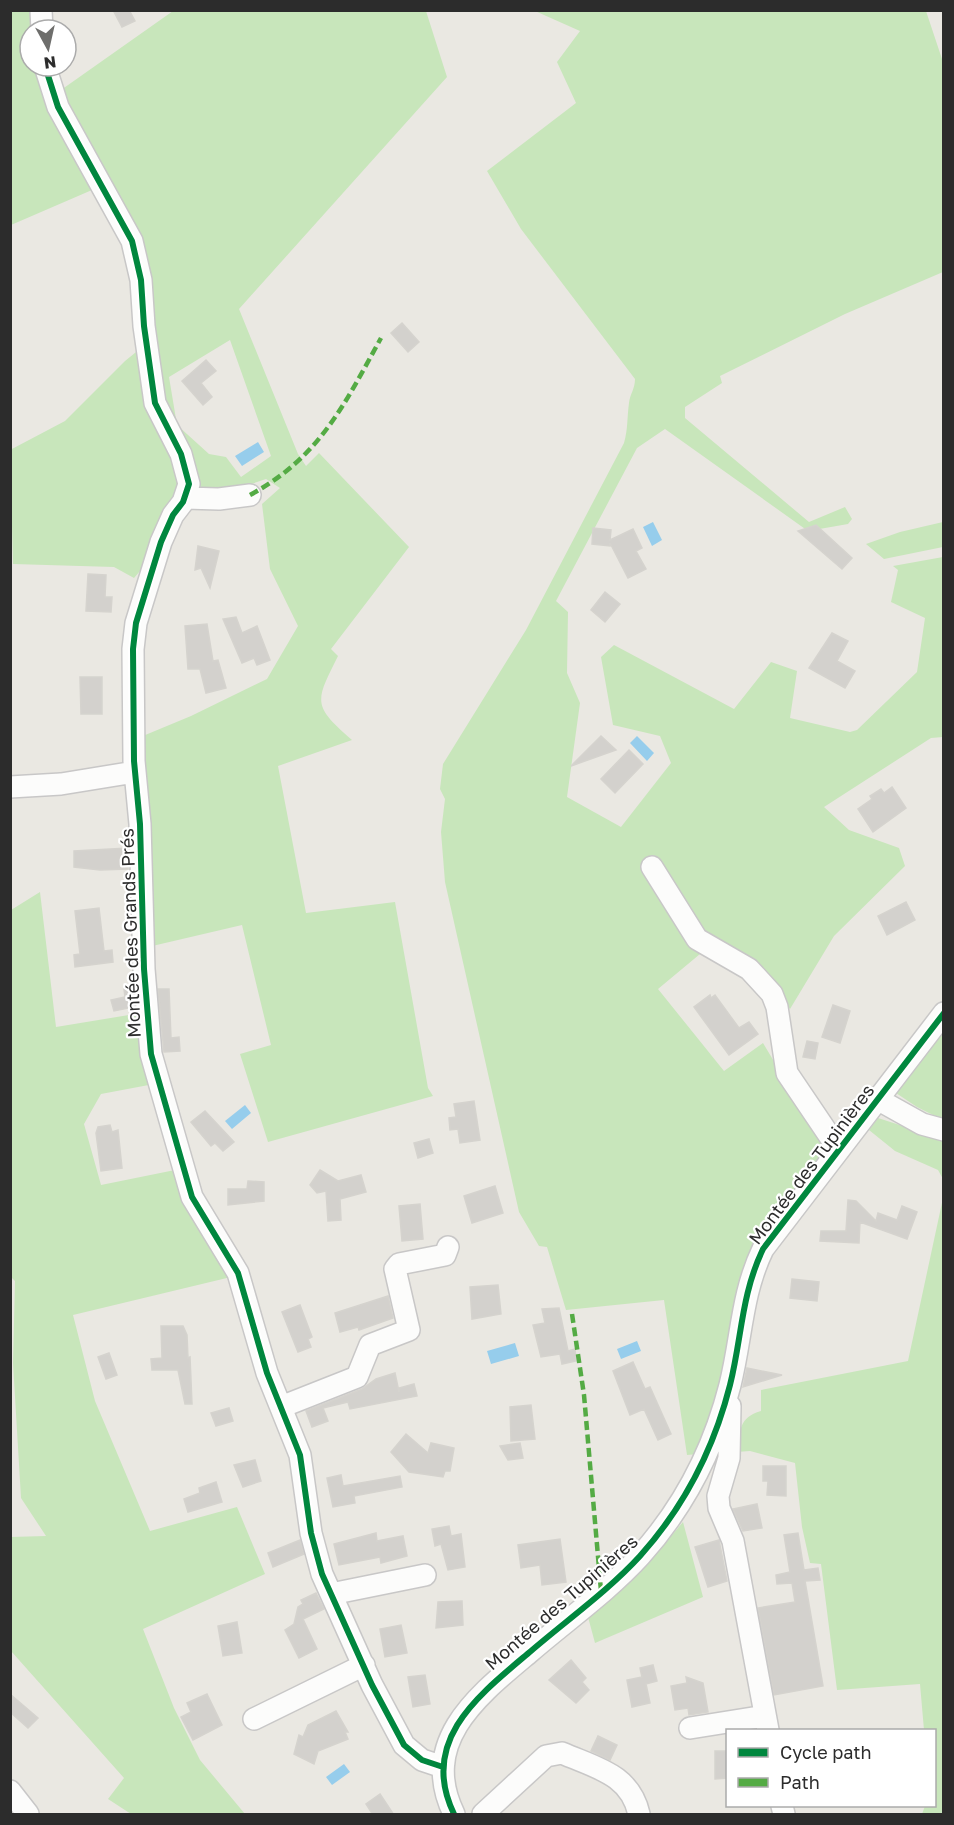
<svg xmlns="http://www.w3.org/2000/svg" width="954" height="1825" viewBox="0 0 954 1825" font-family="'Golos Text',sans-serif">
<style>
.green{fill:#c8e6bb;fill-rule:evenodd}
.water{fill:#96cdec}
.building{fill:#d3d1cd;stroke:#d5d3ce;stroke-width:1.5}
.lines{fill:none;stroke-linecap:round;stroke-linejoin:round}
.minor-casing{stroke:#c8c7c7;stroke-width:24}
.minor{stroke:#fcfcfb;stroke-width:21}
.quiet{stroke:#54ab44;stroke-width:4.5;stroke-dasharray:9 4.5;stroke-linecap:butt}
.cycleway-casing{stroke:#fff;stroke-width:10}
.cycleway{stroke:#00873e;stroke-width:6}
.labels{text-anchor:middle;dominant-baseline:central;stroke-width:4.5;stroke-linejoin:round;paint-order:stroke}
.street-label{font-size:18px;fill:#2c2c2c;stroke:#fff}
</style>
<rect width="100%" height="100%" fill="#eae8e2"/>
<path class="green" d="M11 11H35L37 30H30V66H41L92 190 11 225Z
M173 11H426L447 77 239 309 298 454 306 466 319 453 409 547 331 649 338 656C315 702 312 705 352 740L278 766 306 913 395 902 428 1088 433 1096 268 1142 240 1054 271 1045 242 925 148 947 138 738 191 716 267 679 298 626 270 569 262 504 280 488 266 479 228 492 199 496 171 535 134 578 114 567 13 564 10 450 65 421 125 361 151 340 128 220 61 90ZM230 340 271 456 241 477 226 457 209 454 177 425 169 377Z
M535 11H926L943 62V272L845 314 720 376 722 383 685 407V418L809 522 845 507 852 519 848 524 808 531 665 429 637 448 556 601 568 612 567 673 580 703 567 797 621 827 671 763 660 736 613 725 601 657 614 645 734 709 771 662 797 671 790 718 850 732 857 730 917 672 925 618 891 602 898 570 893 566 943 557V737L931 738 824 807 849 830 899 848 905 866 834 936 790 1009 752 966 696 946 700 954 658 989 724 1071 763 1043 828 1152C800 1188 763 1225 744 1267 731 1295 733 1327 727 1357 720 1391 709 1422 698 1454L687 1455 664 1300 566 1310 547 1247 539 1246 519 1212 445 882 441 832 445 799 440 789 443 764 526 630 624 443C628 429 627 417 629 403 630 394 635 389 635 379L521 229 487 171 576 103 557 62 580 31Z
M943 522V547L884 559 866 544 900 532Z
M40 892 56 1027 141 1013 154 1084 101 1094 84 1124 101 1185 175 1170 231 1277 73 1315 95 1401 150 1531 237 1507 265 1574 143 1629 174 1708 200 1760 245 1814H131L108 1799 124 1778 11 1651 10 1537 46 1536 21 1498 13 1363 15 1281 10 1276 11 910Z
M943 1026V1120L917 1107 896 1093 898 1087Z
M878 1118 943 1139V1179L938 1170 895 1151 869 1130Z
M943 1198V1814H922L925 1806H934V1730H924L920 1684 837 1690 821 1564 810 1563 802 1527 795 1463 750 1451 736 1452C741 1430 738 1418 761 1411V1390L908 1361Z
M683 1522 703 1597 595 1643 588 1617 650 1561Z"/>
<path class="water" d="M258 442 264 452 242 466 235 456Z
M653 522 662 540 652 546 643 527Z
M637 736 654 753 647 761 630 743Z
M245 1105 251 1113 232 1129 225 1121Z
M637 1341 641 1351 621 1359 617 1349Z
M515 1343 519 1356 491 1364 487 1351Z
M344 1764 350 1772 332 1785 326 1777Z"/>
<path class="building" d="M113 10H129L135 21 122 27Z
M402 323 419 342 408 352 391 333Z
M206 360 216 371 201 383 212 397 203 405 182 381Z
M816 525 852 558 842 569 798 531Z
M593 528 611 530 610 540 633 529 642 548 636 551 646 569 628 578 610 543V546L592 544Z
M198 546 219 551 210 588 201 568 195 570Z
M88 574 106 575 105 597H112L111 612 86 611Z
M605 592 620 604 605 622 591 610Z
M236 617 242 633 257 626 270 660 257 665 254 658 242 663 223 619Z
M207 624 213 661 218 660 226 688 206 693 200 669H188L185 626Z
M832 633 848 641 837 661 855 671 845 688 809 668Z
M80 677H102V714H81Z
M601 736 616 750 571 766Z
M629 750 643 764 615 793 601 779Z
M892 787 906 808 873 832 858 809 872 799 870 796 881 789 884 793Z
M128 848V869L100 870 74 867V851Z
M906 902 915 920 887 935 878 916Z
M99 908 104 951 112 950 113 962 75 967 74 955 80 954 75 911Z
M124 989H133L134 1007 114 1011 111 1000 125 997Z
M158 989H169L171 1038 179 1037 180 1051 164 1052Z
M710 995 711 998 715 995 739 1028 749 1022 758 1034 729 1055 694 1007Z
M833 1005 850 1011 840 1043 822 1037Z
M807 1041 818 1043 815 1059 803 1057Z
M474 1101 480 1140 460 1143 458 1129 450 1130 449 1118 456 1117 454 1104Z
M205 1111 234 1142 223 1151 215 1143 211 1146 191 1122Z
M110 1125 112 1132 118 1130 122 1168 101 1171 96 1133 98 1127Z
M429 1139 433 1153 418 1158 414 1143Z
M320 1170 338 1181 361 1175 366 1192 340 1199 341 1220 328 1221 326 1191 317 1193 310 1185Z
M248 1181 264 1182V1201L228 1205V1189H247Z
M495 1186 503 1213 472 1223 464 1196Z
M848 1200 856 1201 876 1221 878 1213 897 1220 902 1206 917 1212 907 1239 860 1222 859 1243 820 1241 821 1231H846Z
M420 1204 423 1239 402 1241 399 1206Z
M792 1279 819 1282 817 1301 790 1298Z
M498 1285 501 1314 472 1319 470 1287Z
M388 1296 393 1318 359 1330 358 1327 340 1332 335 1313Z
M300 1305 312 1337 308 1339 311 1347 298 1352 282 1312Z
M559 1308 568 1351 575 1349 576 1361 562 1364 560 1354 541 1357 533 1325 545 1323 542 1309Z
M161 1326H183L187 1335 188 1358 190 1357 192 1404H185L178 1370H152L151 1359 162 1358Z
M109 1353 117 1375 106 1379 98 1357Z
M633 1362 645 1389 650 1387 671 1434 658 1440 644 1409 630 1415 613 1371Z
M747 1368 782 1375 743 1387Z
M395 1373 399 1392V1388L414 1384 417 1396 350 1409 348 1402 323 1408 328 1421 312 1427 306 1411 362 1389 376 1379Z
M531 1405 535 1439 511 1441 510 1407Z
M229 1408 233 1421 216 1426 211 1413Z
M406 1434 428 1453 431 1443 454 1448 450 1471H445L443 1477 409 1472 391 1452Z
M520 1443 523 1458 508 1460 500 1446Z
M255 1460 261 1481 243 1487 234 1465Z
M763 1466H786V1496L767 1495 768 1481H763Z
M341 1475 343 1486 400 1476 402 1487 354 1496 355 1503 333 1507 327 1478Z
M216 1482 222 1502 188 1512 184 1499 200 1493 199 1488Z
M757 1504 762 1528 743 1531 733 1509Z
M449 1526 451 1536 461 1534 465 1567 448 1570 441 1544 435 1546 432 1529Z
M376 1533 377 1541 403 1536 407 1556 381 1563 380 1557 339 1565 334 1544Z
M798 1533 804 1570 818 1568 820 1580 805 1581 823 1686 774 1695 758 1608 795 1602 792 1583 777 1584 776 1575 790 1572 784 1535Z
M560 1539 566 1582 542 1585 540 1565 521 1568 518 1545Z
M300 1540 304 1554 273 1567 268 1553Z
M719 1540 727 1581 708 1587 695 1547Z
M316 1593 324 1609 303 1619 317 1649 299 1658 285 1630 294 1624 298 1607 303 1604 301 1600Z
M462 1601 463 1625 436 1628 438 1602Z
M237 1622 242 1653 223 1656 218 1626Z
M401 1625 407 1653 385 1657 380 1629Z
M571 1660 586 1678 582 1682 589 1690 576 1703 549 1680Z
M653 1665 657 1681 646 1684 650 1703 632 1707 627 1680 642 1677 640 1668Z
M425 1675 430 1704 413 1707 408 1677Z
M686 1677 703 1683 708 1712 689 1715 688 1708 675 1710 671 1686 687 1683Z
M10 1694 38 1718 28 1728 10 1712Z
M207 1694 222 1725 193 1740 181 1717 191 1712 187 1703Z
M336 1711 348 1732H345L348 1739 318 1751 314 1764 294 1754 299 1735 303 1737 308 1725Z
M598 1736 617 1745 610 1760 591 1751Z
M715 1751H728V1778L715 1779Z
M380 1794 394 1815H373L366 1804Z"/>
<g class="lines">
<defs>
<path id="minor" d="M41 10 42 30
M45 66 58 107 132 241 141 280 144 326 155 403 181 454 189 484 183 502 173 515 161 542 136 623 133 649 134 761 140 824 144 969 151 1054 192 1197 238 1273 267 1373 300 1455 311 1533 322 1574 372 1685 404 1745 422 1760 443 1767
M185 498 219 499 250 495
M10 787 61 784 135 772
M652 867 697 939 749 969 772 994 777 1007 787 1073 839 1150
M879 1100 922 1124 944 1130
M730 1406 729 1458 718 1496 719 1508 733 1541 768 1730
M281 1407 357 1377 370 1345 409 1330 395 1269 399 1264 445 1255 448 1247
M331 1594 425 1575
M254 1719 364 1665
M690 1728 765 1716
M10 1791 28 1814
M782 1806 784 1814
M454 1814C418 1740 480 1694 531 1651 567 1620 608 1591 640 1556 684 1507 714 1448 730 1385 742 1337 741 1295 763 1249L944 1013
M483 1814 546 1756 562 1753C596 1768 630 1774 639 1814"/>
</defs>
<use href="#minor" class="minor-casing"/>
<use href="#minor" class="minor"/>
<path class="quiet" d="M250 495C320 457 344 405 381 338
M572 1314 584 1395 601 1591"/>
<defs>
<path id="cycleway" d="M45 66 58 107 132 241 141 280 144 326 155 403 181 454 189 484 183 502 173 515 161 542 136 623 133 649 134 761 140 824 144 969 151 1054 192 1197 238 1273 267 1373 300 1455 311 1533 322 1574 372 1685 404 1745 422 1760 443 1767
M454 1814C418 1740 480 1694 531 1651 567 1620 608 1591 640 1556 684 1507 714 1448 730 1385 742 1337 741 1295 763 1249L944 1013"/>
</defs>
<use href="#cycleway" class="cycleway-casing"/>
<use href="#cycleway" class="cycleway"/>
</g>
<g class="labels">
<g class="street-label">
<text transform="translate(130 933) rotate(-92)">Montée des Grands Prés</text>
<text transform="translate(811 1164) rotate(-53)">Montée des Tupinières</text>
<text transform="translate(561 1602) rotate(-41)">Montée des Tupinières</text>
</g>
</g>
<rect width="954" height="1825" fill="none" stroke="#2c2c2c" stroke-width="24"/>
<rect x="726" y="1729" width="210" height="78" fill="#ffffff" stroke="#ababab" stroke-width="1.5"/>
<rect x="738" y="1748" width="30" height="9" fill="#00873e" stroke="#ababab" stroke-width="1.5"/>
<text x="780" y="1759" font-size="18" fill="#2c2c2c">Cycle path</text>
<rect x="738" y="1778" width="30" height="9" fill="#54ab44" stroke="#ababab" stroke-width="1.5"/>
<text x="780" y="1789" font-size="18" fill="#2c2c2c">Path</text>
<g transform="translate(48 48) rotate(172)"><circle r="28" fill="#ffffff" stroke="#ababab" stroke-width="1.5"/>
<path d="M0-4.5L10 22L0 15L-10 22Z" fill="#6e6e6c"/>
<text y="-9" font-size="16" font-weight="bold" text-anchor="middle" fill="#2c2c2c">N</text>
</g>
</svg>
